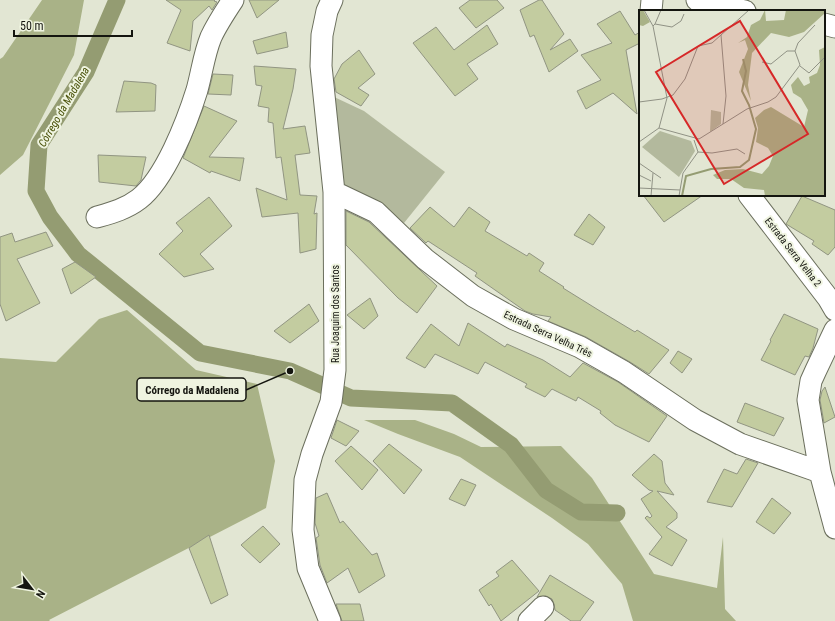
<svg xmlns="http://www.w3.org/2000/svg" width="835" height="621" viewBox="0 0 835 621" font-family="'Roboto Condensed',sans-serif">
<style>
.green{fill:#b3b99d}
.forest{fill:#a9b287}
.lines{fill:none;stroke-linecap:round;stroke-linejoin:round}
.canal{stroke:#949c72;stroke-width:17}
.building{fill:#c3cca0;stroke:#919582}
.minor-casing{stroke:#6b6f5d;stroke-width:23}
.minor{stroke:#fff;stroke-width:21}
.labels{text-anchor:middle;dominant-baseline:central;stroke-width:4;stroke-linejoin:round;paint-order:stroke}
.street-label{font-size:10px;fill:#14150f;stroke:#eff4e0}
.water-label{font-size:11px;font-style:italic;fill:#474f06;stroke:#eff4e0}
.inset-river{fill:none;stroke:#949c72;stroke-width:2}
.inset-road{fill:none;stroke:#909285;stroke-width:1}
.view{fill:#d62828;fill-opacity:0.15;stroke:#d62828;stroke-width:2}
.inset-edge{fill:none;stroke:#14150f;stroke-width:2}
.leader{fill:none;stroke:#14150f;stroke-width:1.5}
.callout-dot{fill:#14150f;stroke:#eff4e0;stroke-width:1.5}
.callout{fill:#eff4e0;stroke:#14150f;stroke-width:1.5}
.callout-label{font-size:11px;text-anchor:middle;font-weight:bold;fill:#14150f}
</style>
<rect width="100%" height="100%" fill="#e2e6d3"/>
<path class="green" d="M332 96 364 111 445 172 404 223 340 182Z"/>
<path class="forest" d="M42 0H84L74 55 23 155 0 175V59L3 57Z
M127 310 196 370 257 384 275 461 266 508 49 620 50 621H0V358L56 362 99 319Z
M364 420H415L454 434 481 447 561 446 592 478 654 574 717 588 723 537 725 609 736 621H633L622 584 588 544 552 518 460 457 398 434Z"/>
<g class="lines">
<path class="canal" d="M117 0 86 72 39 145 36 191 50 217 78 254 200 353 290 371 351 398 452 403 511 445 546 490 581 512 617 513"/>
</g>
<path class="building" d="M166 0H215L214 1 217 2 212 10 209 6 193 21 190 51 167 43 181 10Z
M249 0H279L257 18Z
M470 0H497L504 8 476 28 459 8Z
M539 0H542L564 34 550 50 570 39 578 51 549 72 534 35 530 37 520 10Z
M620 11 635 35 640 32V43L626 50 637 114 613 93 586 109 577 91 601 80 581 55 612 43 597 24Z
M487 25 498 44 467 64 478 79 455 96 413 43 436 27 454 50Z
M286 32 288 47 257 54 253 41Z
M359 50 375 74 358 88 369 95 361 106 336 92 334 79 342 64Z
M254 66 296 69 293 89 283 129 305 126 310 153 295 155 300 195 317 196 314 214 317 213 316 249 300 253 298 213 262 217 256 188 287 200 281 157 276 158 273 123 268 122 269 108 258 106 262 86 256 85Z
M213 74 233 75 231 95 208 94Z
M124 81 151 83 156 85 155 111 116 112Z
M204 106 237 121 209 157 244 158 240 181 211 171 210 173 183 158Z
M98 155 146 157 141 180 136 186 99 182Z
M643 195H703L664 222Z
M802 196 835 210V247L828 255 812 244 814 241 786 224Z
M209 197 232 226 200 254 214 269 184 277 159 254 183 231 176 223Z
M430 207 454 227 469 207 490 222 485 231 527 256 529 253 544 263 539 271 564 287 563 288 600 311 635 332 637 330 669 350 649 374 630 362 586 337 548 321 551 317 533 314 525 311 475 276 477 273 428 241 426 243 410 228Z
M346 211 369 222 437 286 417 313 398 298 346 245Z
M589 214 605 227 593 245 574 235Z
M46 232 53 246 17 259 40 303 6 321 0 304V237L12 233 15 242Z
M75 262 96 277 71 294 62 269Z
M370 298 378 316 364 329 347 315Z
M309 304 319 321 290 343 274 331Z
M784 314 818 329 813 348 809 357 805 356 795 375 761 360 771 341 770 340Z
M468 323 505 347 507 344 543 360 570 377 583 363 618 382 667 416 649 442 615 425 600 413 601 411 578 397 576 401 552 389 545 397 525 387 527 384 485 362 478 374 435 354 425 368 406 358 431 324 459 346Z
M678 351 692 359 682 373 670 363Z
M825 387 835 417 824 423 820 400 822 391Z
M745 403 784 418 774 436 737 422Z
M337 420 359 431 346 446 331 438Z
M389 444 422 470 404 494 373 461Z
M351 446 378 470 362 490 335 461Z
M654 454 662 461 665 483 674 495 657 491 677 513V518L666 527 687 540 672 566 649 554 662 537 645 518 647 516 650 518 652 516 641 499 653 491 649 490 632 475Z
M746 459 758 463 732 507 707 502 724 469 737 474Z
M461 479 476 485 465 506 449 499Z
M327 493 340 523 343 521 372 555 377 553 385 576 359 593 348 568 327 583 320 565 316 538 319 536 315 523 316 498Z
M772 498 791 513 774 534 756 522Z
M263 526 280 544 260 563 241 545Z
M209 535 228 595 211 604 189 548Z
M512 560 539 591 501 621 491 604 489 606 479 590 499 576 496 572Z
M550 575 594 602 580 621H571L555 610 554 604 552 599 546 596 537 597Z
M336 604H360L364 621H342Z"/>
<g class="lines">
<defs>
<path id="minor" d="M697 0 700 2 745 11
M651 11 652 0
M824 24 835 27
M334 192 376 212 425 259 473 296 514 319 580 347 624 372 695 420 740 444 820 472
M749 195 828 298 835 310
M97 217C111 213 126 209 139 199 165 179 187 122 197 90 202 72 204 54 211 37 217 24 225 12 233 0
M835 330 816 370 811 381 808 400 820 472 835 528
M330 621 308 568 303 530 305 480 312 454 331 402 335 370 334 192 321 66 322 35 327 11 332 0
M529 621 543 607"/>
</defs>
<use href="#minor" class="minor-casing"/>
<use href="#minor" class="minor"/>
</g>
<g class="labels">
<g class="street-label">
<text transform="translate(793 252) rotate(52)">Estrada Serra Velha 2</text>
<text transform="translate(335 314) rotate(-90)">Rua Joaquim dos Santos</text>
<text transform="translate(548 334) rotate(25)">Estrada Serra Velha Três</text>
</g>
<g class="water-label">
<text transform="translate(64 107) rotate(-60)">Córrego da Madalena</text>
</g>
</g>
<g transform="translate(639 10)">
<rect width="186" height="186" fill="#e2e6d3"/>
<path d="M72 100 82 102V114L71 122ZM21 121 52 131 56 141 40 167 3 137Z" fill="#b3b99d"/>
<path d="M0 0H4L11 12 4 16 0 15ZM126 0 127 11 145 10 147 0H186V3L165 22 150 27 132 23 113 43 109 75 112 91 100 62 109 39 106 30 99 33 108 27 112 15 121 10ZM186 37V186H126L125 180 105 178 92 169H78L74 165 86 160 104 159 123 164 130 156 134 146 129 138 117 132 119 118 116 108 125 100 132 97 165 117 169 100 162 88 154 83 152 75 159 67 165 76 171 73 170 67 178 63 181 55 180 40Z" fill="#a9b287"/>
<path class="inset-river" d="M43 186 47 166 72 159 101 157 110 150 117 119 110 95 103 81 107 61 104 49"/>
<path class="inset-road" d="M16 14 22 0M14 16 16 14 33 17 42 11 45 4M82 25 87 86 84 114M156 41 159 33 176 15M123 52 132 54 148 41H156M161 56 170 63 186 47M0 92 23 89 34 85 46 69 59 36 73 33 110 0M20 118 60 129 108 99 129 92 137 87 161 55 156 41M0 132 20 118 28 88 14 16 5 0M59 142 73 143 98 139 106 144M0 153 22 168M0 165 12 171M0 178 41 180M12 186 14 163M40 186 44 163 59 142 55 130"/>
<path class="view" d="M101 11 169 124 85 174 17 62Z"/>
<rect width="186" height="186" class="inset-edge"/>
</g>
<path class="leader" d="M290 371L246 390"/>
<circle class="callout-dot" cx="290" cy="371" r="4"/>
<rect class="callout" x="137" y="378" width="109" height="23" rx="4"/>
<g class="callout-label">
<text x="192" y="394">Córrego da Madalena</text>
</g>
<g transform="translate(32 589) rotate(121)" stroke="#eff4e0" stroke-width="3" paint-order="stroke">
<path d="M0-3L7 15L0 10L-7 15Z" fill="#14150f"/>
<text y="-6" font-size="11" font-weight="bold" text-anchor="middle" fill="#14150f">N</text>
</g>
<path d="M14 30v6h118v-6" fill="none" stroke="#14150f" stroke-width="2"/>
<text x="20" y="30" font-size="12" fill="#14150f" stroke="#eff4e0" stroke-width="3" paint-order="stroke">50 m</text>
</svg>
